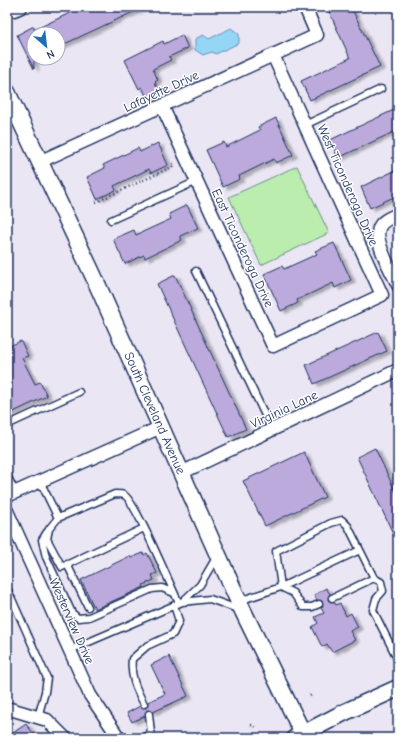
<svg xmlns="http://www.w3.org/2000/svg" width="405" height="745" viewBox="0 0 405 745" font-family="'Comic Neue',sans-serif">
<style>
.green{fill:#baedae;stroke:#6a8e86}
.water{fill:#94d6f6;stroke:#6493b9}
.building{fill:#bbaadb;stroke:#1b2f5e;filter:url(#shadow)}
.lines{fill:none;stroke-linecap:round;stroke-linejoin:round}
.service-casing{stroke:#1b2f5e;stroke-width:9}
.minor-casing{stroke:#1b2f5e;stroke-width:15}
.secondary-casing{stroke:#1b2f5e;stroke-width:19}
.path{stroke:#1b2f5e;stroke-width:2.5;stroke-dasharray:1 3;stroke-linecap:butt}
.service{stroke:#fff;stroke-width:6}
.minor{stroke:#fff;stroke-width:12}
.secondary{stroke:#fff;stroke-width:16}
.labels{text-anchor:middle;dominant-baseline:central;stroke-width:3;stroke-linejoin:round;paint-order:stroke}
.street-label{font-size:13px;fill:#1b2f5e;stroke:#fff}
</style>
<defs>
<filter id="shadow"><feDropShadow dx="4.5" dy="2.5" stdDeviation="1" flood-color="#0004"/></filter>
</defs>
<rect width="100%" height="100%" fill="#ebe6f4"/>
<filter id="ink" filterUnits="userSpaceOnUse"><feTurbulence type="fractalNoise" baseFrequency=".025" numOctaves="2"/><feDisplacementMap in="SourceGraphic" scale="8" xChannelSelector="R" yChannelSelector="G"/><feConvolveMatrix kernelMatrix="1 2 1 2 8 2 1 2 1" color-interpolation-filters="sRGB"/></filter>
<g filter="url(#ink)">
<path class="green" d="M297 166 329 233 261 265 229 197Z"/>
<path class="water" d="M231 28 239 34V43L216 54 212 52 203 55 195 50V39L203 35 209 39Z"/>
<path class="building" d="M72 7H144L58 47V34H34V69L17 35 34 26V30L74 11Z
M327 7H351L380 67 310 100 301 81 350 58Z
M182 35 188 48 169 57 171 60 153 69 158 80 155 82 159 92 147 98 142 87 139 89 125 60 163 41 164 44Z
M398 108V130L338 158 330 140Z
M276 118 293 155 276 163 274 159 239 176 240 179 223 187 206 150 224 142 226 147 260 130 258 127Z
M158 143 168 165 151 173 149 169 114 186 116 190 97 199 87 177 105 168 103 165 138 148 140 152Z
M398 169V195L370 208 361 187Z
M187 205 198 228 180 236 182 240 145 258 144 255 125 264 113 239 134 230 136 235 171 219 169 214Z
M334 243 351 280 335 288 333 283 297 300 298 303 281 311 264 274 282 266 284 269 317 254 315 251Z
M175 275 246 429 228 437 157 284Z
M378 332 387 351 314 384 306 365Z
M21 341 28 356 22 358 35 384 40 382 47 396 7 415V347Z
M375 448 398 497V544L357 457Z
M304 452 325 497 265 526 243 481Z
M143 553 144 555 147 553 157 573 152 575 154 580 143 585 144 587 133 592 95 609 81 580 130 556 131 558Z
M326 588 330 594 328 600 334 602 336 605 340 603 346 616 351 613 358 627 350 631 355 640 332 652 327 644 322 647 312 627 318 623 315 617 324 613 321 608 323 602 317 600 314 595Z
M169 656 188 696 153 712 147 710 145 716 132 722 127 713 140 706 146 708 148 702 165 694 151 665Z
M26 724 37 738H7V737Z"/>
<g class="lines">
<defs>
<path id="service" d="M305 125 381 89
M111 220 197 181
M196 271 272 430
M7 425 79 392
M7 475 15 492
M40 481 58 518
M144 528 62 567 47 539 49 529 58 518 115 494C117 494 122 494 124 495 135 500 171 587 179 603
M47 532 42 540 46 557 72 613 78 618 89 617 152 589 162 588 174 593
M360 550 281 587 276 551 331 523 342 520 348 526 374 578
M67 564 88 607
M7 588 47 678 45 692 38 717
M332 598 374 578 381 582 383 591 376 599 373 610 398 660
M239 601 281 587 293 593 303 607H312L319 604
M182 602 210 599 240 610
M70 650 182 602 200 585 217 556
M144 704C136 689 130 676 132 659L147 646 173 634 179 621 174 605
M145 738 151 733 149 714"/>
<path id="minor" d="M14 10 21 7
M162 106 273 346 382 295 273 55
M39 162 317 35 305 7
M398 214C392 217 383 220 380 226 372 239 392 272 398 285
M181 473 398 370
M7 496 161 427
M7 511 90 695 119 738
M7 708 47 720 65 738"/>
<path id="secondary" d="M7 92 93 275 243 611 305 738
M295 738 345 712 398 688"/>
</defs>
<use href="#service" class="service-casing"/>
<use href="#minor" class="minor-casing"/>
<use href="#secondary" class="secondary-casing"/>
<path class="path" d="M96 202 174 166 172 161
M310 696 312 694
M251 725 258 727
M247 737 249 738"/>
<use href="#service" class="service"/>
<use href="#minor" class="minor"/>
<use href="#secondary" class="secondary"/>
</g>
</g>
<g class="labels">
<g class="street-label">
<text transform="translate(161 91) rotate(-25)">Lafayette Drive</text>
<text transform="translate(348 185) rotate(66)">West Ticonderoga Drive</text>
<text transform="translate(243 248) rotate(65)">East Ticonderoga Drive</text>
<text transform="translate(284 409) rotate(-25)">Virginia Lane</text>
<text transform="translate(155 413) rotate(66)">South Cleveland Avenue</text>
<text transform="translate(72 621) rotate(66)">Westerview Drive</text>
</g>
</g>
<rect width="405" height="745" fill="none" stroke="#fff" stroke-width="24"/>
<rect x="12" y="12" width="381" height="721" fill="none" stroke="#1b2f5e" stroke-width="1.5" filter="url(#ink)"/>
<g transform="translate(46 46) rotate(152)"><circle r="19" fill="#ffffff" stroke="#a4acbf"/>
<path d="M0-3L7 15L0 10L-7 15Z" fill="#1f6fb2"/>
<text y="-6" font-size="11" font-weight="bold" text-anchor="middle" fill="#1b2f5e">N</text>
</g>
</svg>
